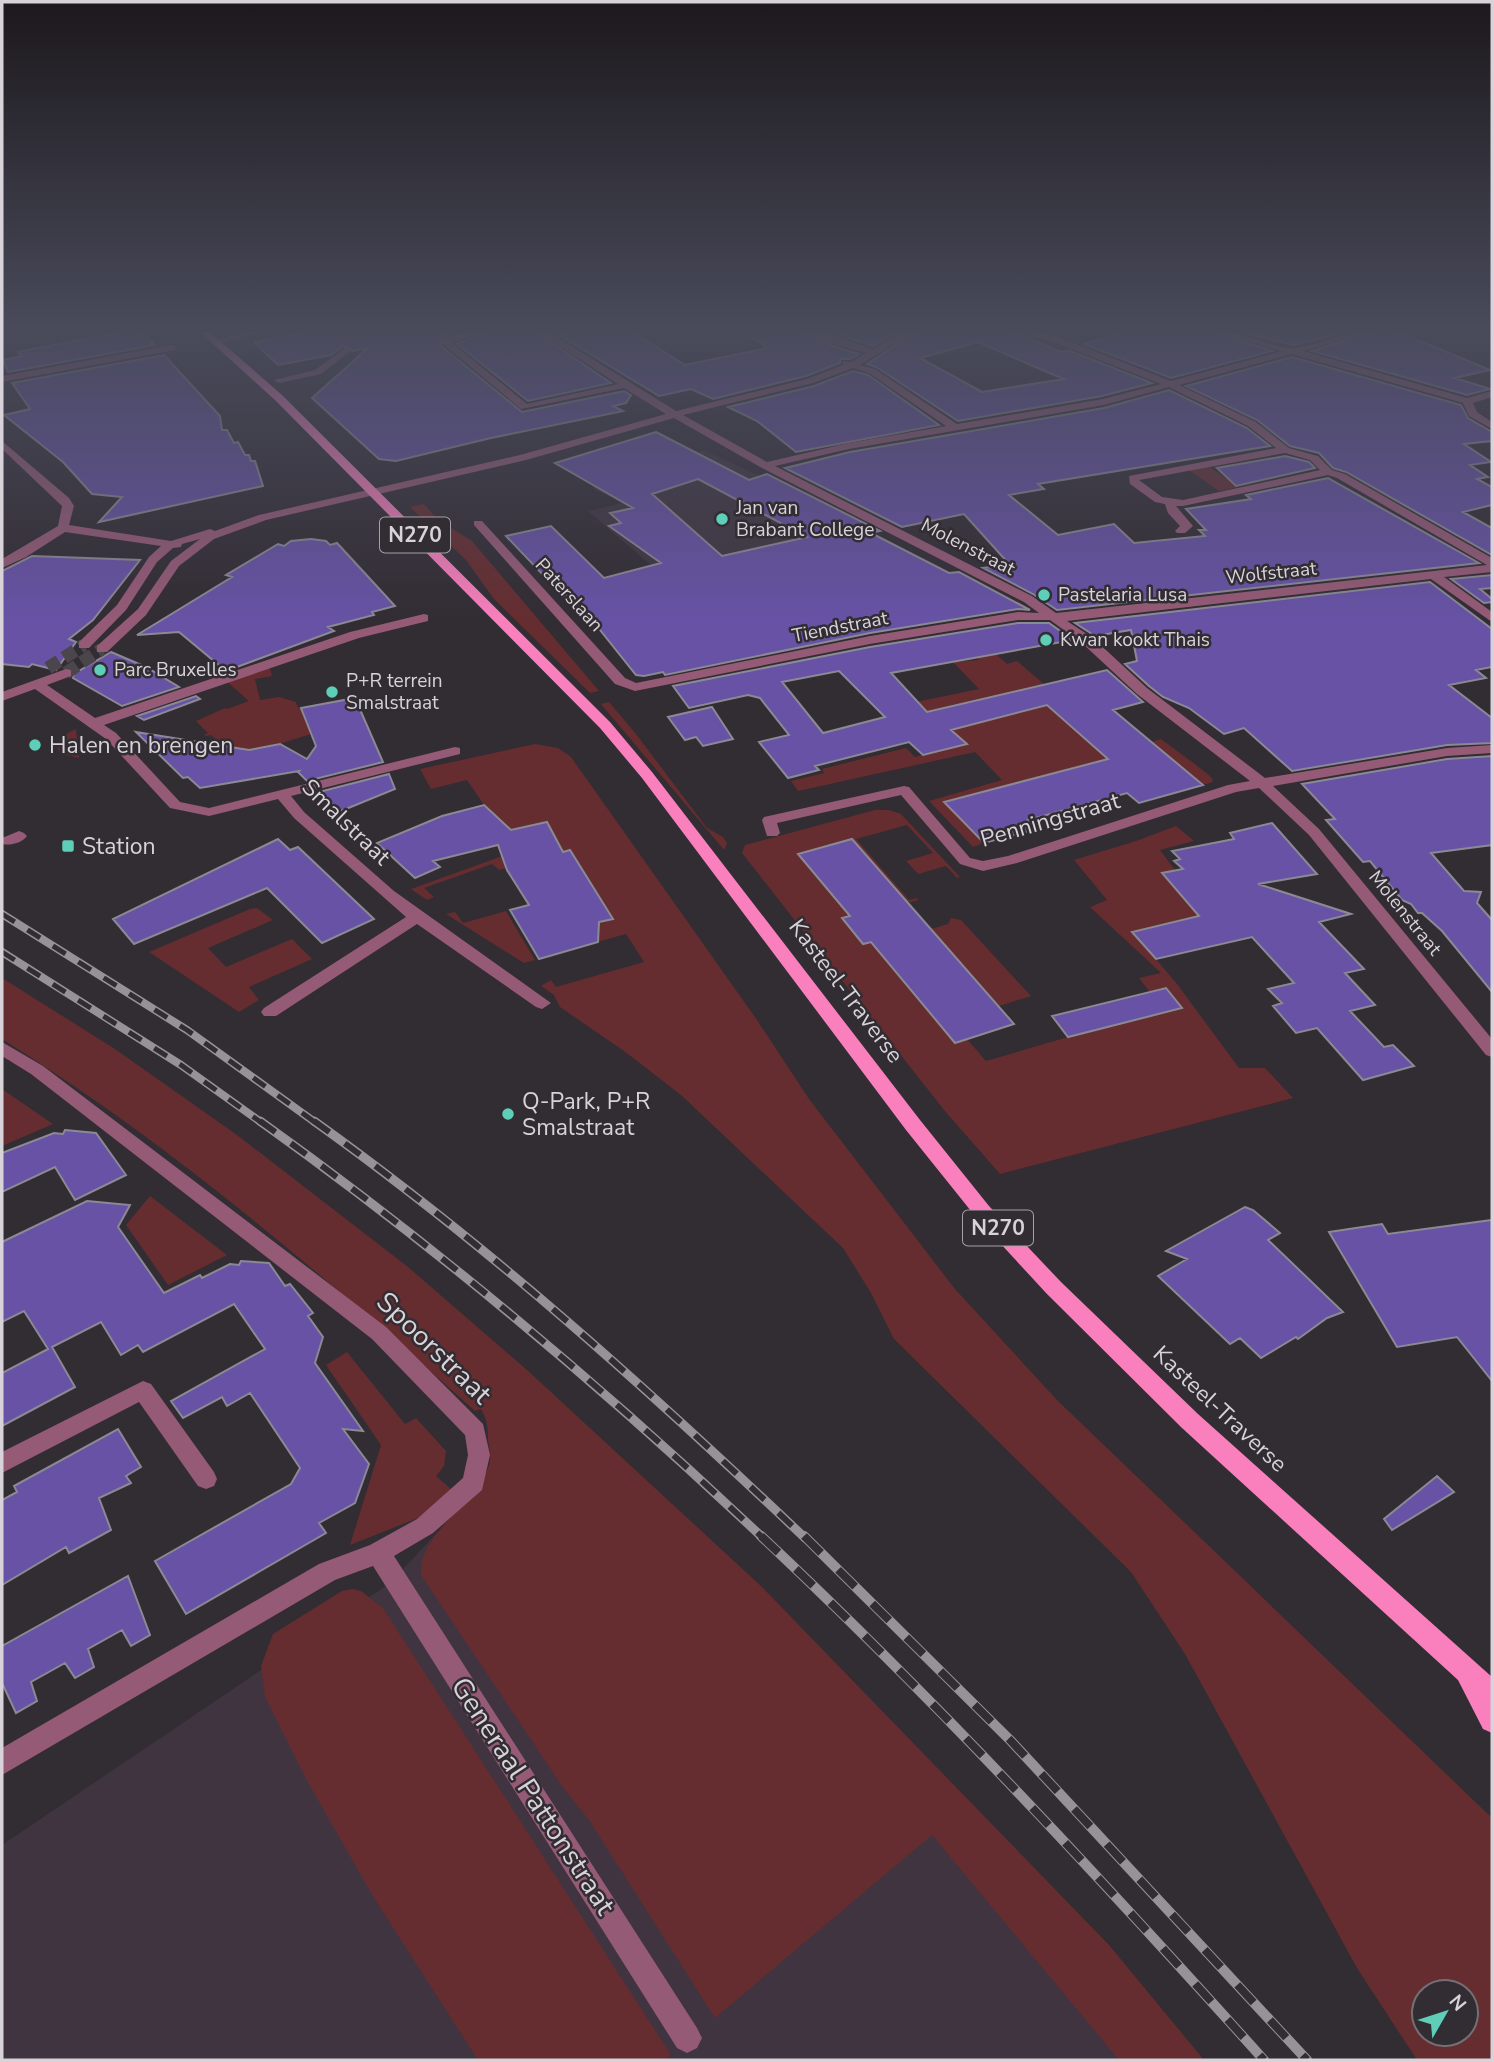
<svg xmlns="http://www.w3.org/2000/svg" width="1494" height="2062" viewBox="0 0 1494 2062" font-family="'Nunito Sans',sans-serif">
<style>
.built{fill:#3f3440}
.green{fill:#652d30;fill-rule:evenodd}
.building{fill:#6752a5;stroke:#8b8994;stroke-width:2;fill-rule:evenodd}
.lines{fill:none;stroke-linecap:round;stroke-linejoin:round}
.minor-tunnel{stroke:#4b454c;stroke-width:13;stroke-dasharray:13 6;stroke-linecap:butt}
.minor{fill:#955a76;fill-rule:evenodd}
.major{fill:#f980bd;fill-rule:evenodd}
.rail-far2-casing{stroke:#979298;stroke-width:8}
.rail-far1-casing{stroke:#979298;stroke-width:9}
.rail-casing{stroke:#979298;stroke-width:10}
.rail-far2{stroke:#322c33;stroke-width:5;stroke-dasharray:15;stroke-linecap:butt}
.rail-far1{stroke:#322c33;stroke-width:6;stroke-dasharray:19;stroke-linecap:butt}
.rail{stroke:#322c33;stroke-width:8;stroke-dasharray:24;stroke-linecap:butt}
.poi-dot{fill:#5eceb8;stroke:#322c33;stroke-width:2.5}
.labels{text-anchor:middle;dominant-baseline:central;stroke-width:5;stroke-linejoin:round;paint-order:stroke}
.far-poi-label{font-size:19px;fill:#d7d3d8;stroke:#322c33;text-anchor:start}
.far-street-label{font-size:19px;fill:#d7d3d8;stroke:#322c33}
.shield{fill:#322c33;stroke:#a6a1a6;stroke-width:2}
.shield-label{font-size:21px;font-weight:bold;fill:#d7d3d8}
.poi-label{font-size:23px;fill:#d7d3d8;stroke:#322c33;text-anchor:start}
.street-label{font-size:23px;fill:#d7d3d8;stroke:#322c33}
.near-street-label{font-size:28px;fill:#d7d3d8;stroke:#322c33}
</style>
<rect width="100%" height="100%" fill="#322c33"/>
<path class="built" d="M704 450 764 478 863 528 690 599 588 511 622 503 592 488Z
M559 1402 1161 2060H2V1845L390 1583Z"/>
<path class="green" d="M1206 465 1239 487 1219 491 1186 468Z
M424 504 438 520 472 541 599 691 590 693 494 599 466 560 410 507Z
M996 654 1007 664 1017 661 1082 717 1066 722 1107 757 1161 739C1178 752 1195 763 1212 778L1213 782 1203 785 1168 756 1053 814C1032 815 1010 802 996 788L945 802 984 843 973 847 929 801 1002 780 975 752 798 791 791 781 824 773 822 769 906 748 915 757 941 750 911 703 979 689 953 662 979 660 976 656Z
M269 665 272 676 255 679 260 700 279 697 296 702 298 708H301L311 734 282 743 283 746 252 750V752L218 747 222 745 211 735 206 736 204 735 208 733 196 721 225 708 227 709 249 701 225 680Z
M609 702 636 734 707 828 723 837 727 843 724 850 601 704Z
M76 729 79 758 62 754 57 748C59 737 66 734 76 729Z
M535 744 558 748 571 757 757 1020 809 1099 955 1289 1056 1399 1492 1818V2060H1417L1357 1968 1185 1654 1131 1572 894 1339 871 1293 843 1248 681 1095 624 1051 560 1007 554 995 541 986 551 980 556 987 644 962 626 934 597 942 586 926 613 918 569 851 499 870 492 864 424 888 434 897 427 900 411 889 522 849 557 841 547 822 512 830 484 805 467 780 431 789 420 769ZM1424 1992H1466V2034H1424Z
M875 810H889L901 814 960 877 957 878 946 866 918 874 906 861 933 853 907 825 856 839 909 900 917 898 918 900 908 903 852 839 799 854 850 916 843 919 863 944 871 942 967 1039 986 1061 1068 1037 1182 1008 1166 988 1150 992 1139 978 1161 973 1090 907 1107 900 1074 860 1136 841 1176 826 1194 841 1160 850 1175 870 1162 874 1189 904 1203 901 1225 924 1189 930 1180 920 1133 932 1177 984 1239 1068H1265L1293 1098 1000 1174 944 1110 742 853 745 845Z
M257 908 273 920 208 948 226 967 292 939 312 959 249 987 259 1000 239 1012 149 952 250 909Z
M506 911 535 960 524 963 446 914 455 912 463 923Z
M951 918 961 920 1031 996 999 1006 931 929 948 924Z
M2 978 115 1049 237 1135 408 1267 526 1369 761 1586 1109 1945 1204 2060H1119L932 1835 715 2018 589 1820 564 1789 421 1575C416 1534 484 1498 490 1461 491 1455 489 1447 488 1440 488 1428 487 1419 481 1409L475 1411C326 1277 172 1145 2 1039Z
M2 1089 53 1124 2 1146Z
M150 1196 227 1255 168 1285 126 1225Z
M347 1352 405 1424 416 1418 446 1451 444 1466 436 1476 453 1491 423 1516 350 1545 381 1445 326 1365Z
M353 1589 361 1591 383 1608 671 2055 664 2060H478L374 1898 306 1779 265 1697 261 1666 273 1634 342 1591Z"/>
<path class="building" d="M122 332H143L155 345 8 372 3 360 22 356 18 352Z
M305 332H454L446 334 440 345 522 412 624 391 631 395 626 403 613 406 623 411 491 438 396 461 379 459 312 398 368 348 353 351 343 346 331 355 278 365 254 342Z
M486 332H536L611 383 528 401 457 344Z
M554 332H633L685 365 768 348 744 332H807L833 346 859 354 850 359H840V363L806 376 713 399 691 389 659 396Z
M830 332H897L873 346Z
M915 332H1013L1061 352 1068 350 1152 383 1102 396 958 421 876 367 867 364ZM978 342 1040 369 1064 379 982 392 920 358Z
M1120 332H1217L1272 351 1171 378 1084 344Z
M1239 332H1348L1294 345Z
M1372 332H1399L1490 370 1455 378 1490 389 1467 395 1312 351Z
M164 355 220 416 222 430H227L234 443 238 442 245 455H249L251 461H255L263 486 99 522 122 497 92 494 63 462 4 415 30 409 12 383Z
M1292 357 1461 405 1468 418 1492 432V441L1464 444 1491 462 1470 465 1488 477 1477 479 1492 487V505L1463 512 1492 528V555L1346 472 1333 468 1319 453 1290 446 1257 420 1186 386Z
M853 371 868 375 939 425 796 452 757 421 728 407 814 386Z
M1169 390 1247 428 1270 446 1038 484 1044 489 1009 495 1058 535 1114 524 1134 543 1205 536 1199 530H1206L1186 509 1251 499 1246 495 1328 478 1479 563 1057 610 1033 594 983 568 1010 565 964 514 902 527 785 468 850 452 1104 408Z
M656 432 749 480 767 474 880 531 871 533 949 573 959 572 1030 610 1018 609 870 633 665 675 663 672 644 676 636 675 592 620 587 621 506 536 551 526 604 578 661 563 609 526 621 523 610 513 633 508 555 463ZM698 479 807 537 722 556 652 494Z
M1285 456 1309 462 1315 468 1236 486 1217 468Z
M311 539 326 541 330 545 337 543 395 606 372 612 374 615 328 627 334 631 226 671 179 632 137 635 232 577 226 575 278 544 284 546 291 541Z
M32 556 140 560 93 620 69 639 76 642 56 670 32 664 29 667 2 664V571Z
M1492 575V588L1480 589 1492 599V602L1484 603 1451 579Z
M1430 582 1492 629V667L1476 670 1486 678 1449 685 1492 718V743L1447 745 1292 771 1244 728 1224 734 1189 708 1163 697 1149 686 1125 664 1137 661 1131 630 1095 636 1075 623Z
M1018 623H1049L1073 640 891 673 927 712 1107 670 1143 702 1113 710 1203 785 1139 803 1127 793 1028 820 1037 829 984 843 944 802 1108 759 1047 705 951 730 967 744 923 755 909 742 815 766 819 770 788 778 759 742 789 735 760 698 748 695 689 708 673 686 870 647ZM839 671 885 717 823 733 782 682Z
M111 652 146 667 179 687 122 706 73 678 74 674Z
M196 696 200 699 144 720 137 716Z
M355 698 383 762 307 781 298 772 299 771 200 788 188 777 183 778 136 732 249 750 280 744 307 759 316 746 301 708Z
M712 707 733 739 703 746 696 737 685 740 668 717Z
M1492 756V845L1431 853 1464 891 1481 892 1477 903 1492 920V992L1442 931 1422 913H1418L1411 904 1402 900 1370 861 1363 862 1326 820 1335 819 1302 784 1447 759Z
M389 774 395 789 341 811 319 792Z
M484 805 511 830 547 822 563 852 570 850 613 919 599 922 598 942 539 959 510 910 529 905 507 870 498 845 433 861 440 867 415 878 377 843 442 816Z
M1272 823 1317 874 1258 884 1351 914 1319 922 1364 969 1345 973 1375 1005 1350 1011 1384 1047 1393 1045 1414 1066 1363 1080 1317 1028 1296 1033 1273 1006 1282 1003 1268 989 1294 983 1252 937 1156 959 1132 932 1199 916 1162 873 1183 869 1174 861 1180 859 1172 851 1234 839 1230 833Z
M278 839 290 850 298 847 374 919 322 943 267 888 134 944 113 919Z
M852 839 908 903 1014 1024 955 1043 871 942 863 944 842 918 850 916 798 854Z
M1166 988 1182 1008 1068 1037 1052 1016Z
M65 1130 96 1133 126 1175 75 1200 55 1167 2 1192V1153L54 1133 63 1134Z
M87 1201 130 1205 118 1227 164 1293 200 1275 202 1278 230 1264 239 1265 241 1261 269 1263 285 1286 290 1284 313 1313 308 1316 323 1337 315 1363 363 1431 343 1429 369 1464 355 1503 319 1523 326 1533 186 1614 155 1561 291 1484 300 1468 250 1393 227 1406 222 1397 183 1418 171 1401 265 1349 234 1304 143 1352 138 1345 121 1355 101 1322 52 1347 75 1387 2 1426V1373L48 1349 24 1311 2 1322V1242Z
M1245 1207 1253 1210 1280 1233 1268 1240 1343 1312 1327 1318 1298 1339 1296 1337 1261 1358 1240 1338 1230 1344 1158 1276 1187 1259 1166 1251Z
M1492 1220V1381L1457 1337 1397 1347 1329 1232 1382 1224 1388 1234Z
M118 1429 141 1467 126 1476 131 1483 99 1498 111 1530 69 1553 66 1547 2 1585V1500L17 1492 14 1486Z
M1437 1476 1454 1492 1392 1530 1384 1519Z
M128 1576 150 1635 131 1646 122 1630 88 1649 94 1667 75 1678 65 1663 31 1682 37 1701 16 1713 2 1683V1646Z"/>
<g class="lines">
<path class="minor-tunnel" d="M48 668 84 645
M66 673 102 649"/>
<path class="minor" d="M246 332H263L217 344 212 341Z
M466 332H483L452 343 527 404 618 384 538 332H549L676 411 807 379 843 365 842 361 851 362 866 353 834 344 809 332H822L873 349 902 332H913L860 365 875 369 957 424 1103 399 1161 384 1046 339 1034 338 1032 336 1037 333 1050 334 1171 381 1282 351 1219 332C1244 332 1276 349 1294 348 1319 346 1342 332 1369 332L1303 351 1467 398 1492 391V397L1473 403 1477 412 1492 422V429L1469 416 1463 403 1292 354 1179 385 1256 422 1289 448 1318 456 1332 470 1345 474 1492 558V572L1444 577 1492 612V622L1431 579 1067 621 1093 638 1147 688 1265 778 1447 748 1492 745V753L1447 756 1273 786 1319 829 1492 1039V1057L1486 1055 1309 835 1259 788 1236 792 1017 863 983 871 960 864 901 795 777 823 780 833 777 836H767L762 820 764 817 904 786 909 787 970 858 983 861 1008 856 1228 785 1250 781 1137 694 1083 644 1050 620H1018L870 644 635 691 615 684 474 525V521H482L625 678 636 683 870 636 1018 612 1039 613 1024 602 762 468 674 418 526 460 266 520 214 539 179 566 146 615 107 652H97V646L138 609 171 561 200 539 182 544 181 547 173 548 157 562 126 610 89 648H79V642L117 605 149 557 161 546 65 532 26 557 2 568V559L58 526 62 506 2 449V441L69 498 74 506 69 525 171 541 210 529 215 531 259 515 520 455 666 414 624 388 521 409 442 343 448 336ZM853 368 869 373 946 426 849 443 767 462 683 415 813 383ZM1169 387 1248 426 1276 448 1129 476 1130 484 1155 502 1165 504 1168 513 1180 526 1175 531 1177 533H1185L1193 526 1176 506H1183L1328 475 1337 478 1487 565 1056 613 1032 596 775 466 849 449 1104 405ZM1285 453 1310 460 1320 470 1183 500 1162 497 1139 480Z
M172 345 177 348 175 350 2 382V376Z
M345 348 350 351 348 353 321 374 279 383 274 380 315 370Z
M424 614 428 615V621L359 638 104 725 116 733 180 802 209 808 455 747 460 748V754L291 796 304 812 394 891 551 1003 542 1009 536 1007 417 924 276 1016H264L261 1012 264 1008 406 917 294 818 278 799 209 816 170 808 106 739 35 689 2 701V692L66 669 71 670V676L47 685 95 718 350 632Z
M19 831 24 833 27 836C22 843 10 846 2 844V838Z
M2 1042 43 1066 386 1327 483 1424 490 1455 482 1490 433 1533 394 1556 697 2028 702 2038 697 2048 687 2053 677 2048 373 1566 335 1580 2 1775V1748L319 1564 370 1545 417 1519 463 1478 468 1455 465 1435 372 1339 31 1074 2 1056Z
M143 1381 151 1384 214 1472 217 1479 214 1486 206 1489 198 1486 139 1402 2 1473V1452Z"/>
<path class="major" d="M200 332H210L283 396 610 722 652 772 920 1120 989 1206 1061 1282 1198 1414 1492 1677V1733L1483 1729 1458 1680 1182 1428 1047 1294 975 1216 906 1130 642 778 600 728 275 400Z"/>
<defs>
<path id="rail-far2" d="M2 914 187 1030 316 1123
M2 952 181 1065 262 1123"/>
<path id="rail-far1" d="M260 1121C438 1248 604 1388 763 1538
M314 1121C489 1246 649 1390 805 1538"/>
<path id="rail" d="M761 1536C938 1702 1102 1880 1264 2060
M804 1536 1011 1741 1307 2060"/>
</defs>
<use href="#rail-far2" class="rail-far2-casing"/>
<use href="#rail-far1" class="rail-far1-casing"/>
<use href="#rail" class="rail-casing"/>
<use href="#rail-far2" class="rail-far2"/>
<use href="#rail-far1" class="rail-far1"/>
<use href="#rail" class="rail"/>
</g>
<linearGradient id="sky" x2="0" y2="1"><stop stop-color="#1c181c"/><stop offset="0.53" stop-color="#494b5b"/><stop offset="1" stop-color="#494b5b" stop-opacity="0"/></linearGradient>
<rect width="1494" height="621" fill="url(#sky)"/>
<g class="poi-dot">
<circle cx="722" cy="519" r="7"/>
<circle cx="1044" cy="595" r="7"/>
<circle cx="1046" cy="640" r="7"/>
<circle cx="100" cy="670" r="7"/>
<circle cx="332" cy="692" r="7"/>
<circle cx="35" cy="745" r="7"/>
<rect x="61" y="839" width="14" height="14" rx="3.5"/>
<circle cx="508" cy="1114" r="7"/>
</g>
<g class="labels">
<g class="far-poi-label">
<text x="736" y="508">Jan van<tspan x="736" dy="22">Brabant College</tspan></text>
<text x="1058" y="595">Pastelaria Lusa</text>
<text x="1060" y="640">Kwan kookt Thais</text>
<text x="114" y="670">Parc Bruxelles</text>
<text x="346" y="681">P+R terrein<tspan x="346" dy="22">Smalstraat</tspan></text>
</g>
<g class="far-street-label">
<text transform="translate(968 547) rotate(27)">Molenstraat</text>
<text transform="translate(1271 573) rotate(-6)">Wolfstraat</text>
<text transform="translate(569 595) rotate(48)">Paterslaan</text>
<text transform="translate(840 627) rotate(-11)">Tiendstraat</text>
<text transform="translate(1405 913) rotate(51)">Molenstraat</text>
</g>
<g class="shield">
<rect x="380" y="517.5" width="70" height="35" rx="5"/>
<rect x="963" y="1210.5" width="70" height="35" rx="5"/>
</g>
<g class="shield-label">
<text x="415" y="535">N270</text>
<text x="998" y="1228">N270</text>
</g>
<g class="poi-label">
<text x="49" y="745">Halen en brengen</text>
<text x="82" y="846">Station</text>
<text x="522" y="1101">Q-Park, P+R<tspan x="522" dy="26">Smalstraat</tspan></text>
</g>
<g class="street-label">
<text transform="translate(1050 820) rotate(-16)">Penningstraat</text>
<text transform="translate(346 822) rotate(44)">Smalstraat</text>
<text transform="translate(846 991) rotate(53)">Kasteel-Traverse</text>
<text transform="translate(1220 1409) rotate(43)">Kasteel-Traverse</text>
</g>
<g class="near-street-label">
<text transform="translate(434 1348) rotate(44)">Spoorstraat</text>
<text transform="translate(533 1796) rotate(57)">Generaal Pattonstraat</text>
</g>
</g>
<rect width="1494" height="2062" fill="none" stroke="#d7d3d8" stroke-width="7"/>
<g transform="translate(1445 2013) rotate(51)"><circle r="33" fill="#322c33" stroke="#746f75" stroke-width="2"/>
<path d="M0-5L12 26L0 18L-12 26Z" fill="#5eceb8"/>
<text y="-10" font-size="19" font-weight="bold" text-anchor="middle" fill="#d7d3d8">N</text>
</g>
</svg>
